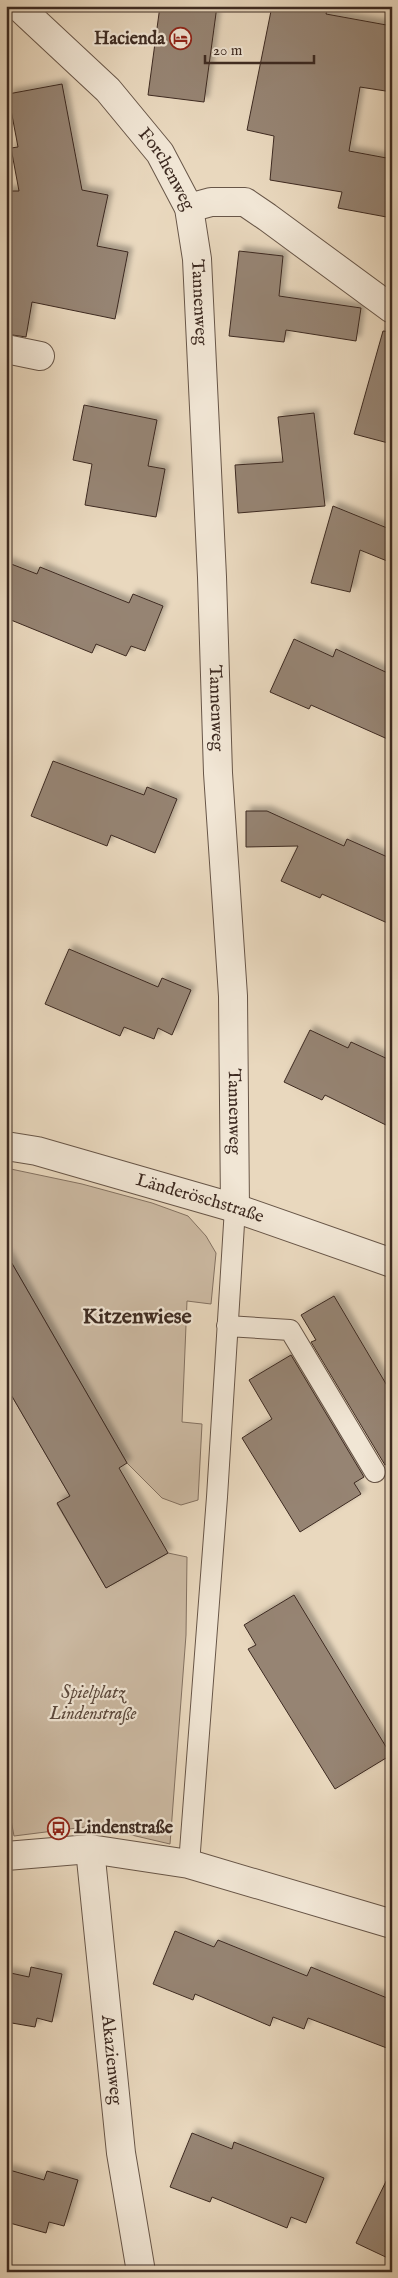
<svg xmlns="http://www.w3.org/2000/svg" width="398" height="2278" viewBox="0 0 398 2278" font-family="'IM FELL English',serif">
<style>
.green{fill:#ccbaa3;stroke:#847262}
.building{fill:#968473;stroke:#3d2a21;filter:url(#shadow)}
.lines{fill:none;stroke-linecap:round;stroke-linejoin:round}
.service-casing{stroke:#685648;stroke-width:22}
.minor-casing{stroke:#685648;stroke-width:30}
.service{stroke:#f1e6d5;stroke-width:20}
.minor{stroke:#f1e6d5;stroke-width:28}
.labels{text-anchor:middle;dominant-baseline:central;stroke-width:4.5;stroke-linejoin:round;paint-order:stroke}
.poi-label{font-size:18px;font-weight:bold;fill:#3d2a21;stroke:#f1e6d5;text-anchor:end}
.street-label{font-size:18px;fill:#3d2a21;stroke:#f1e6d5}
.park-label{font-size:18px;font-style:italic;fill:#5a473b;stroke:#f1e6d5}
.district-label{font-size:22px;font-weight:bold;fill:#3d2a21;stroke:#f1e6d5}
</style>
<defs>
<filter id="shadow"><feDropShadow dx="4.5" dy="-4.5" stdDeviation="2.5" flood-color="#0004"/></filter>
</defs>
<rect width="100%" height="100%" fill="#e9d8be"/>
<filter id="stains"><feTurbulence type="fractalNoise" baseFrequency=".004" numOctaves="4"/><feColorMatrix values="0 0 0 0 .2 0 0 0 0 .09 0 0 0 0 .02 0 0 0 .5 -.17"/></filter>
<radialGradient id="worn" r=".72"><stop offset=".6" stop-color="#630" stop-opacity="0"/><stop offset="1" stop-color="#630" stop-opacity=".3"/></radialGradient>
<path class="green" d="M6 1168 82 1184 152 1203 188 1216 206 1236 216 1253 211 1304 187 1301 182 1422 202 1424 198 1500 181 1505 162 1498 127 1463 6 1253Z
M6 1386 70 1496 57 1504 106 1588 168 1553 187 1557 186 1635 170 1844 93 1826 14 1836 6 1793Z"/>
<path class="building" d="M160 6H217L204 102 148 95Z
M272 6H328L326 14 392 26V92L360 87 349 151 392 159V218L338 208 342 192 270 180 274 136 247 130Z
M62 84 82 190 108 195 97 246 128 252 115 319 32 302 26 337 6 334V191H19L11 148 18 147 8 94Z
M239 251 283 256 279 296 361 308 356 341 286 330 284 342 229 336Z
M383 331 392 332V444L354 434Z
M84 405 157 420 148 466 165 469 156 517 85 505 92 464 73 460Z
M314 413 325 506 238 513 235 465 283 462 278 417Z
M333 506 392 530V563L360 550 350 592 311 583Z
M6 562 37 574 40 567 129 603 133 594 163 606 145 651 131 646 126 656 96 644 92 653 6 618Z
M294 639 333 657 336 649 392 675V741L311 705 309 709 270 692Z
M53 761 144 795 147 787 177 799 155 853 111 835 107 846 31 816Z
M246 811H267L344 846 347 839 392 859V925L322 894 320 898 281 881 298 846 246 847Z
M69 949 158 987 162 978 191 990 172 1035 158 1028 154 1039 124 1027 120 1036 45 1004Z
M310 1030 348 1048 351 1042 392 1061V1128L325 1095 322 1100 284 1082Z
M6 1253 127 1463 119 1468 168 1553 106 1588 57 1503 70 1496 6 1386Z
M334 1296 392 1394V1461L385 1465 311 1342 316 1340 301 1315Z
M291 1355 364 1477 354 1483 361 1494 300 1532 242 1438 272 1419 249 1380Z
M294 1595 391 1755 335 1789 248 1649 256 1645 244 1625Z
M175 1931 214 1947 218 1940 307 1976 311 1967 392 2000V2050L308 2018 304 2029 273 2017 270 2026 195 1994 193 2000 153 1984Z
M31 1967 62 1974 52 2022 37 2018 35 2027 6 2022V1972L29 1977Z
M192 2133 232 2149 234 2142 324 2178 306 2223 291 2217 287 2228 212 2197 210 2202 170 2187Z
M6 2169 44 2180 47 2171 78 2180 64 2226 49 2222 46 2233 6 2222Z
M392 2169V2260L356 2243Z"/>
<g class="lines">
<defs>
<path id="service" d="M227 1326 290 1330 375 1472
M189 1864 217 1497 235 1208"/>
<g id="minor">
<path id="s1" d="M18 6 108 90 160 153 189 208 197 259 212 577 218 773 233 996 235 1208"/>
<path d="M189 208 211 202H245L267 217 392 309"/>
<path d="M6 349 40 356"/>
<path id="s2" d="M6 1146 37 1151 235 1208 392 1263"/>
<path id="s3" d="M90 1849 121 2153 141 2272"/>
<path d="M6 1856 90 1849 189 1864 392 1924"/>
</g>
</defs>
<use href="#service" class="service-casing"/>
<use href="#minor" class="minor-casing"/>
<use href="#service" class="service"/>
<use href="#minor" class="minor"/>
</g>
<defs>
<symbol id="hotel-ring" viewBox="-11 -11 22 22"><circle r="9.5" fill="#f1e6d5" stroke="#8f2418" stroke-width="1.5"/><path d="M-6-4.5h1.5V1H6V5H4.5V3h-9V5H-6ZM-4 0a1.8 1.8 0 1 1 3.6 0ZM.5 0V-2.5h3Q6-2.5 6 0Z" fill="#8f2418"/></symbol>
<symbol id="bus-ring" viewBox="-11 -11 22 22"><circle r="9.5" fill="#f1e6d5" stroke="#8f2418" stroke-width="1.5"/><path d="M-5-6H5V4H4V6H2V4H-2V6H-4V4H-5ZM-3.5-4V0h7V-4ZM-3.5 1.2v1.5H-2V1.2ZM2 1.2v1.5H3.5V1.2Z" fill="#8f2418"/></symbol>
</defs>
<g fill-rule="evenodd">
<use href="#hotel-ring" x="168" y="26" width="25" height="25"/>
<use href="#bus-ring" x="46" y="1816" width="25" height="25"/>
</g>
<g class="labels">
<g class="poi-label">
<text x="165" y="39">Hacienda</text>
<text x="74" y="1828" text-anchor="start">Lindenstraße</text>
</g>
<g class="street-label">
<text stroke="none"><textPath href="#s1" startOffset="222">Forchenweg</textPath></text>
<text stroke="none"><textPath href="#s1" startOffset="362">Tannenweg</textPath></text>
<text stroke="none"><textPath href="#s1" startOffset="768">Tannenweg</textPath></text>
<text stroke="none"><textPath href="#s1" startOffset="1172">Tannenweg</textPath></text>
<text stroke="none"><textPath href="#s2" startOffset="201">Länderöschstraße</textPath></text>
<text stroke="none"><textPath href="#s3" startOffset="212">Akazienweg</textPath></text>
</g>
<g class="park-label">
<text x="93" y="1693">Spielplatz<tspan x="93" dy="21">Lindenstraße</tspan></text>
</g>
<g class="district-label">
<text x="137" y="1317">Kitzenwiese</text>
</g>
</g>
<rect width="398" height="2278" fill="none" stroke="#e9d8be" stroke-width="25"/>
<rect x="8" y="8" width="383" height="2263" fill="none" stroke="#3d2a21" stroke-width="2.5"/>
<rect x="12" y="12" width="373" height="2253" fill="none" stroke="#3d2a21"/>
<path d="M205 55v8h109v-8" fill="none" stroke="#3d2a21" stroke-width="2.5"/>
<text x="213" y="55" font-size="15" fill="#3d2a21" stroke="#f1e6d5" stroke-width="4" paint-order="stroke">20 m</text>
<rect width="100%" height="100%" filter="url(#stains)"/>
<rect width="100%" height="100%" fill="url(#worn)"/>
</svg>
